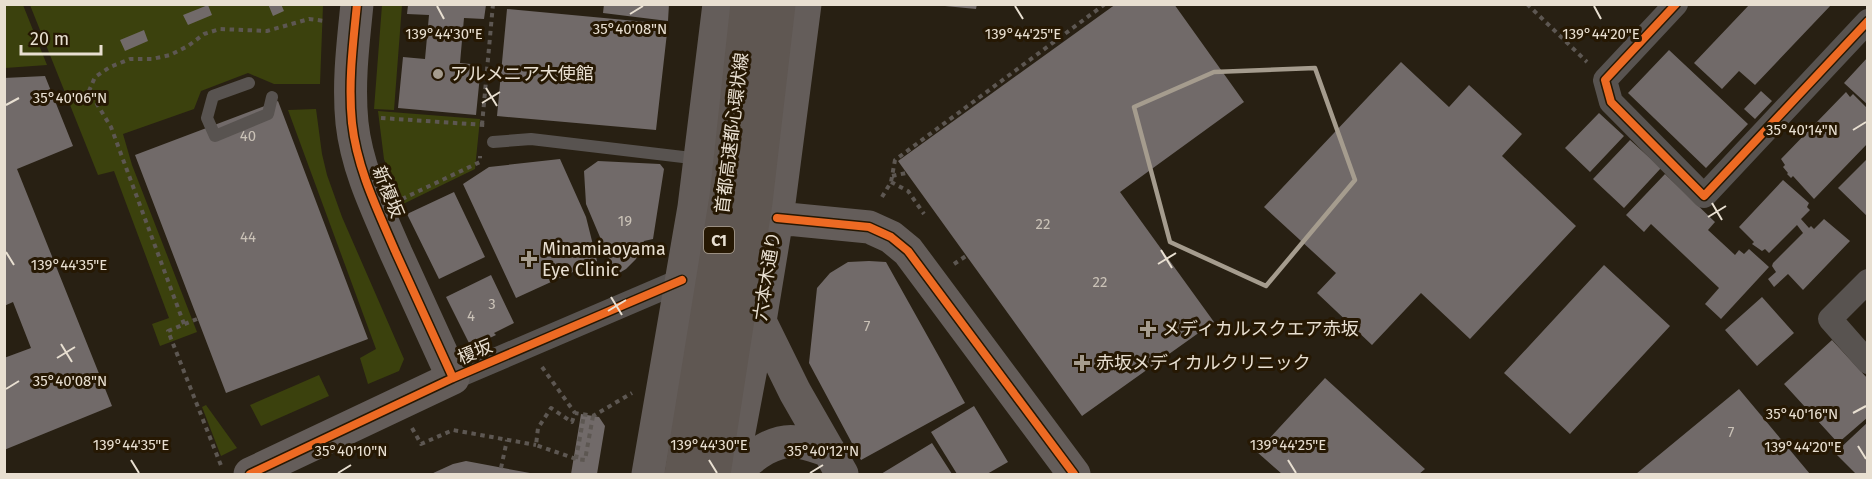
<svg xmlns="http://www.w3.org/2000/svg" width="1872" height="479" viewBox="0 0 1872 479" font-family="'Fira Sans','Noto Sans JP',sans-serif">
<style>
.green{fill:#3b410d}
.building{fill:#716a69}
.lines{fill:none;stroke-linecap:round;stroke-linejoin:round}
.path{stroke:#5d5752;stroke-width:4;stroke-dasharray:4.5 4.5;stroke-linecap:butt}
.lane{stroke:#585350;stroke-width:12}
.street{stroke:#585350;stroke-width:24}
.secondary{stroke:#645d5a;stroke-width:33}
.highway-bridge{stroke:#5f5752;stroke-width:33}
.cycleway-casing{stroke:#261803;stroke-width:11}
.cycleway{stroke:#ed6a23;stroke-width:8}
.marked{fill:none;stroke:#a59c8e;stroke-width:4.5;stroke-linejoin:round}
.ticks{fill:none;stroke:#e8dfd1;stroke-width:2}
.poi-dot{fill:#a59c8e;stroke:#261803;stroke-width:2}
.labels{text-anchor:middle;dominant-baseline:central;stroke-width:6;stroke-linejoin:round;paint-order:stroke}
.number-label{font-size:15px;fill:#cac2b7}
.shield{fill:#261803;stroke:#aea393;stroke-width:1.5}
.shield-label{font-size:16px;font-weight:bold;fill:#e8dfd1}
.poi-label{font-size:18px;fill:#e8dfd1;stroke:#261803;text-anchor:start}
.street-label{font-size:18px;fill:#e8dfd1;stroke:#261803}
.ticks-label{font-size:15px;text-anchor:middle;fill:#e8dfd1;stroke:#261803;stroke-width:6;stroke-linejoin:round;paint-order:stroke}
</style>
<rect width="100%" height="100%" fill="#282013"/>
<path class="green" d="M5 4 23 5 47 65 5 68Z
M30 5H323L320 84H274L248 73 201 91 194 109 123 134 132 165 197 332 160 346 152 324 169 318 114 171 98 175Z
M382 5H402L394 110 374 109Z
M316 109 322 154 327 175 342 217 404 359 399 371 368 384 360 358 376 349 288 110Z
M378 111 480 119 475 169 401 205 384 159Z
M319 375 329 396 261 426 250 405Z
M206 405 237 448 221 456 202 407Z"/>
<path class="building" d="M268 4H281L284 11 273 16Z
M604 4H669L668 21 603 13Z
M945 4H977L976 9 945 6Z
M1116 4H1174L1244 102 1120 192 1214 322 1082 416 898 161Z
M1750 4H1832L1755 85 1739 71 1722 89 1694 63Z
M208 5 212 15 188 25 183 15Z
M408 5H486L484 19 464 18 460 63 481 65 476 115 398 108 403 57 425 59 429 15 407 14Z
M507 9 668 24 656 130 497 116Z
M144 30 148 41 125 51 120 40Z
M1669 50 1748 124 1706 168 1628 93Z
M1868 57V105L1844 83Z
M1401 62 1449 107 1469 85 1522 134 1502 156 1576 226 1470 339 1421 293 1372 345 1317 293 1336 273 1264 207Z
M45 76 73 146 17 169 112 406 4 450V358L31 348 13 302 4 306V78Z
M1761 91 1772 101 1755 119 1744 109Z
M1846 92 1850 97 1853 94 1868 109V143L1814 199 1793 176 1791 178 1787 174 1788 173 1783 167 1785 165 1781 159Z
M278 101 368 339 226 393 135 155Z
M1599 113 1624 136 1590 172 1565 148Z
M1630 140 1661 168 1624 208 1593 179Z
M1868 158V217L1838 188Z
M560 159 586 217 597 261 516 298 463 184 489 167Z
M598 161 660 164 664 169 653 239 644 241 636 259 626 269 616 275 586 204 584 171Z
M1665 174 1715 222 1708 230 1735 255 1739 250 1744 254 1749 249 1769 267 1721 319 1705 304 1719 288 1651 224 1644 232 1626 215Z
M1783 180 1809 203 1807 207 1810 210 1801 219 1809 228 1811 226 1814 229 1824 219 1850 241 1803 290 1788 274 1774 287 1768 279 1776 272 1772 266 1773 263 1803 233 1797 225 1769 253 1765 249 1762 251 1752 244 1754 242 1739 227Z
M454 192 485 257 439 279 407 214Z
M869 261 886 262 965 403 861 460 809 363 817 288 830 273 848 262Z
M1604 265 1670 326 1570 434 1504 373Z
M491 275 514 323 494 333 496 335 471 347 446 297Z
M1762 297 1794 333 1757 366 1725 330Z
M1832 340 1868 379V417L1838 443 1784 384Z
M1325 378 1425 469 1419 474H1282L1257 452Z
M1739 389 1810 474H1636Z
M974 406 1008 462 987 474H957L931 432Z
M581 414 599 417 605 426 597 474H571Z
M1868 422V474H1856L1835 453Z
M932 443 952 474H881Z
M466 461 530 473V474H431L453 464Z"/>
<g class="lines">
<path class="path" d="M1527 4 1587 62
M381 118 485 125
M482 125 493 4
M892 176 906 173
M891 182 908 191 924 214
M882 197 891 182 895 160 1105 4
M402 199 480 162V156
M954 264 966 256
M197 319 168 331 222 468
M184 324 111 127 89 91 95 77 110 67 130 59H152L170 55 188 46 204 34 220 29 267 31 309 19 325 21
M542 367 575 413
M593 416 585 460 576 459 536 445 538 428 551 408 572 422 575 413 593 416 632 393
M412 428 421 444 453 430 536 445
M576 459 584 415
M501 468 507 440"/>
<path class="lane" d="M249 83 213 96 207 118 215 136 268 114 272 97
M493 142 531 139 700 159"/>
<path class="street" d="M1676 4 1605 80 1611 102 1704 196 1868 21
M1868 281 1830 319 1868 362
M453 378 682 280"/>
<path class="secondary" d="M777 218 869 227 891 237 908 251 1074 474
M760 321 795 392 842 474
M250 474 453 378C434 337 415 295 396 253 378 211 357 169 352 123 348 83 353 44 357 4
M648 474 694 207 719 4
M731 474 760 321 777 218 805 4
M732 474C750 459 772 438 797 442 808 443 819 448 829 451"/>
<path class="highway-bridge" d="M681 474 726 197 747 4
M714 474 756 202 779 4"/>
<defs>
<path id="cycleway" d="M357 4C353 44 348 83 352 123 357 169 378 211 396 253 415 295 434 337 453 378
M1676 4 1605 80 1611 102 1704 196 1868 21
M777 218 869 227 891 237 908 251 1074 474
M250 474 453 378 682 280"/>
</defs>
<use href="#cycleway" class="cycleway-casing"/>
<use href="#cycleway" class="cycleway"/>
</g>
<path class="marked" d="M1315 68 1355 180 1266 286 1170 242 1134 107 1214 72Z"/>
<path class="ticks" d="M437 6 444 19M1015 6 1023 19M1594 6 1601 19M630 14 643 6M486 88 497 106M482 103 500 92M6 105 19 98M1853 130 1866 122M1712 203 1722 220M1708 217 1726 206M1161 250 1172 268M6 252 14 265M1158 264 1176 253M611 297 622 315M608 311 626 300M61 344 72 362M57 358 75 347M6 389 19 381M1853 413 1866 406M1858 446 1866 459M131 460 139 473M709 460 717 473M1288 460 1296 473M338 473 351 465M810 473 823 465"/>
<g class="poi-dot">
<circle cx="438" cy="74" r="6"/>
<path d="M526 250h6v6h6v6h-6v6h-6v-6h-6v-6h6z"/>
<path d="M1145 320h6v6h6v6h-6v6h-6v-6h-6v-6h6z"/>
<path d="M1079 354h6v6h6v6h-6v6h-6v-6h-6v-6h6z"/>
</g>
<g class="labels">
<g class="number-label">
<text x="248" y="136">40</text>
<text x="625" y="221">19</text>
<text x="1043" y="224">22</text>
<text x="248" y="237">44</text>
<text x="1100" y="282">22</text>
<text x="492" y="304">3</text>
<text x="471" y="316">4</text>
<text x="867" y="326">7</text>
<text x="1731" y="432">7</text>
</g>
<rect class="shield" x="704" y="227" width="30" height="26" rx="4.5"/>
<g class="shield-label">
<text x="719" y="240">C1</text>
</g>
<g class="poi-label">
<text x="450" y="74">アルメニア大使館</text>
<text x="542" y="249">Minamiaoyama<tspan x="542" dy="21">Eye Clinic</tspan></text>
<text x="1162" y="329">メディカルスクエア赤坂</text>
<text x="1096" y="363">赤坂メディカルクリニック</text>
</g>
<g class="street-label">
<text transform="translate(732 133) rotate(-83)">首都高速都心環状線</text>
<text transform="translate(388 192) rotate(68)">新榎坂</text>
<text transform="translate(767 276) rotate(-81)">六本木通り</text>
<text transform="translate(475 352) rotate(-23)">榎坂</text>
</g>
</g>
<g class="ticks-label">
<text x="630" y="34">35°40'08"N</text>
<text x="444" y="39">139°44'30"E</text>
<text x="1023" y="39">139°44'25"E</text>
<text x="1601" y="39">139°44'20"E</text>
<text x="70" y="103">35°40'06"N</text>
<text x="1802" y="135">35°40'14"N</text>
<text x="69" y="270">139°44'35"E</text>
<text x="70" y="386">35°40'08"N</text>
<text x="1802" y="419">35°40'16"N</text>
<text x="131" y="450">139°44'35"E</text>
<text x="709" y="450">139°44'30"E</text>
<text x="1288" y="450">139°44'25"E</text>
<text x="1803" y="452">139°44'20"E</text>
<text x="351" y="456">35°40'10"N</text>
<text x="823" y="456">35°40'12"N</text>
</g>
<rect width="1872" height="479" fill="none" stroke="#e8dfd1" stroke-width="12"/>
<path d="M21 45v9h80v-9" fill="none" stroke="#e8dfd1" stroke-width="3"/>
<text x="30" y="45" font-size="18" fill="#e8dfd1" stroke="#261803" stroke-width="4.5" paint-order="stroke">20 m</text>
</svg>
